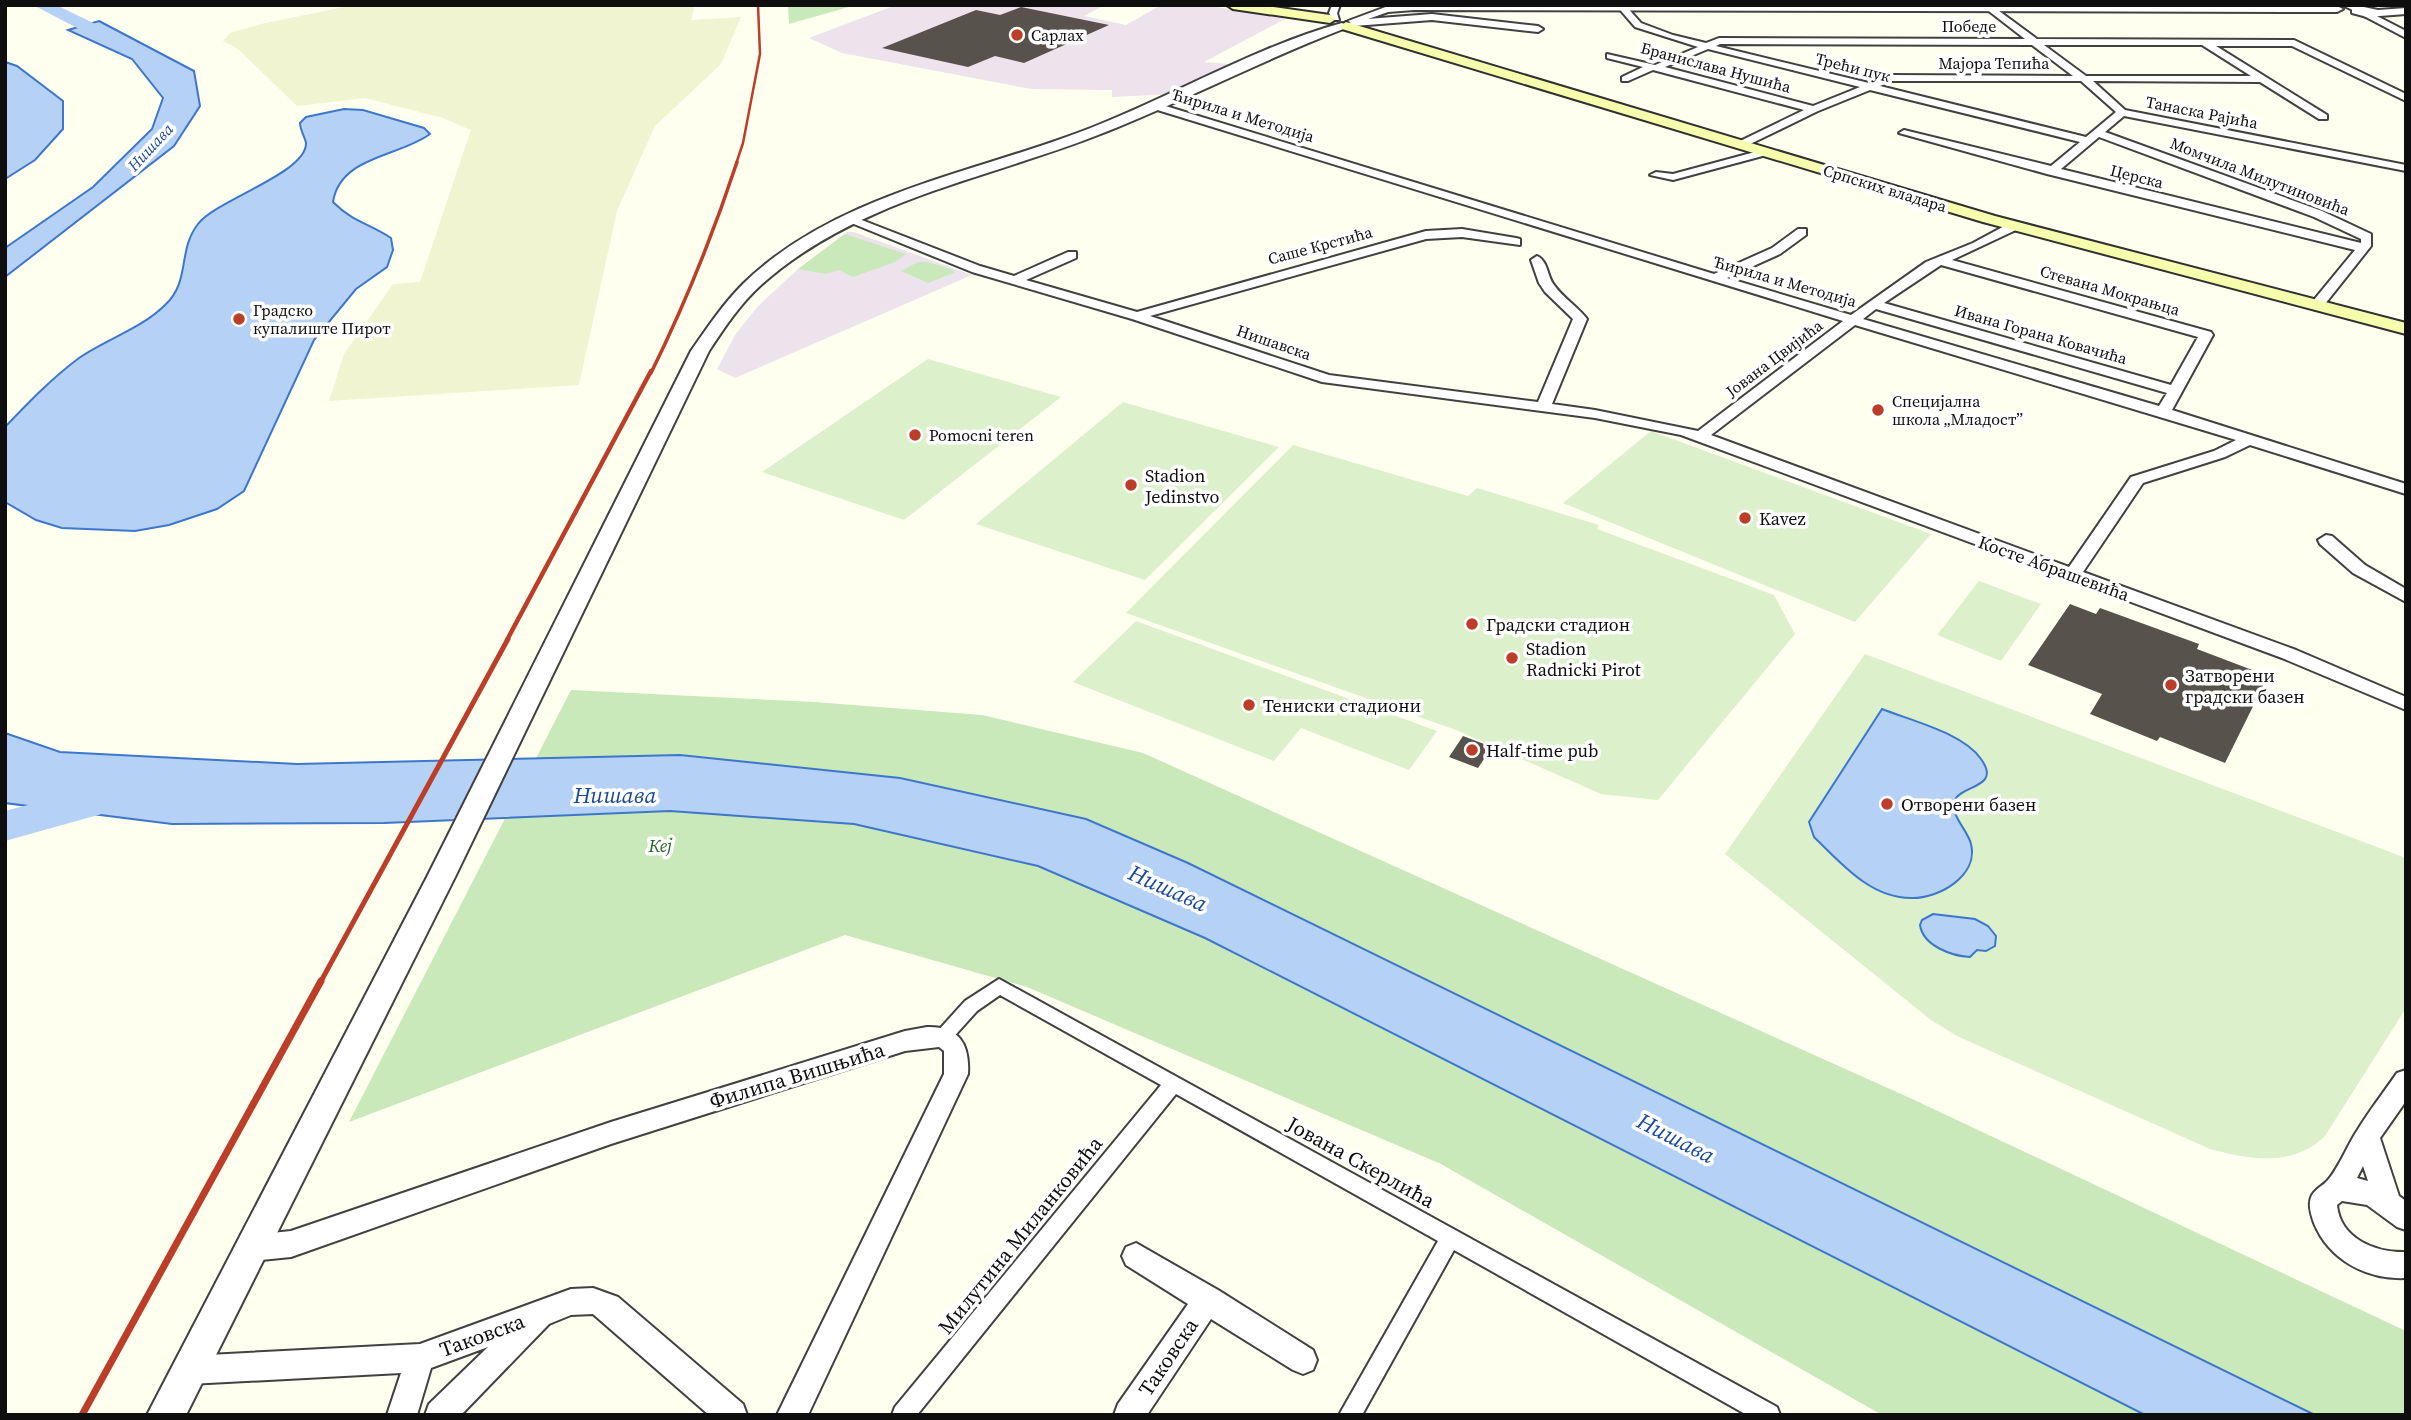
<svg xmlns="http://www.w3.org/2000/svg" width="2411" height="1420" viewBox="0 0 2411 1420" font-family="'Source Serif 4',serif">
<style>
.industrial{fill:#ede3ec}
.farmland{fill:#f0f4d0}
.green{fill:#c9e9ba}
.pitch{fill:#dcf0cb}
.water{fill:#b5d1f5;stroke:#3d77cb;stroke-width:2}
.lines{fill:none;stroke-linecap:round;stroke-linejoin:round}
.river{fill:#b5d1f5;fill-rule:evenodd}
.building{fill:#57524b}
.pedestrian-casing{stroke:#414141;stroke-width:4}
.minor-casing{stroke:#414141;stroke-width:4}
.tertiary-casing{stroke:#414141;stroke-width:4}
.secondary-casing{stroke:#303030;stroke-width:4}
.pedestrian{fill:#fff;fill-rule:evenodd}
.minor{fill:#fff;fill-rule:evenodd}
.tertiary{fill:#fff;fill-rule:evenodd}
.secondary{fill:#f6fdac;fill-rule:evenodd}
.rail-far4{stroke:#bc3e28;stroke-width:2.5}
.rail-far3{stroke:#bc3e28;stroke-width:3.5}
.rail-far2{stroke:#bc3e28;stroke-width:4.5}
.rail-far1{stroke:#bc3e28;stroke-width:5}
.rail{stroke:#bc3e28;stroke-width:7}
.poi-dot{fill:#bc3e28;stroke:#fff;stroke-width:2.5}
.labels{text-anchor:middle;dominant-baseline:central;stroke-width:7;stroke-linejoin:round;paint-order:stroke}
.far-street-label{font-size:16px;fill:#0e0e0e;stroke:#fff}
.far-poi-label{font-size:16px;fill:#0e0e0e;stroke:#fff;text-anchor:start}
.far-water-label{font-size:16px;font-style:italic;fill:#194a9e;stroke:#fff}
.poi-label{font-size:18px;fill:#0e0e0e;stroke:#fff;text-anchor:start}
.street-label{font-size:18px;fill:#0e0e0e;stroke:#fff}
.park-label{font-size:18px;font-style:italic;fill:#20651f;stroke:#fff}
.near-street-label{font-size:21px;fill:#0e0e0e;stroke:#fff}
.near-water-label{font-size:23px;font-style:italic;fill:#194a9e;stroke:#fff}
</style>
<rect width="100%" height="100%" fill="#fffff0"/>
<path class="industrial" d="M896 5H1105L1084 16 1126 25 1161 5H1206L1285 19 1204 62 1242 65 1177 94 1112 97V90L1031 89 842 53 809 38Z
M847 232H854L972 275 735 378 717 369 735 335 758 306 798 269Z"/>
<path class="farmland" d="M354 5H695L691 20 741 17 721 64 655 126 617 211 579 385 329 401 344 354 393 284 420 282 471 130 443 118 365 98 297 106 238 49 223 41 230 33 261 24Z"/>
<path class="green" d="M788 5H856L789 24Z
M845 234 906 254 895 262 853 277 839 270 826 274 798 269Z
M918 262H928L953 270 954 273 928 283 901 271Z
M571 690 815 702 982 715 1143 753 1910 1098 2406 1331V1415H1882L1441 1164 1027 987 845 935 349 1122Z"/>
<path class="pitch" d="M928 359 1061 397 904 520 762 472Z
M1123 402 1279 447 1145 580 976 524Z
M1651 431 1931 534 1855 622 1563 503Z
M1293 445 1468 496 1477 488 1599 525 1597 529 1774 595 1795 634 1658 800 1601 794 1456 730 1126 613Z
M1979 581 2041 604 2001 661 1937 635Z
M1136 621 1437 731 1409 770 1301 728 1274 761 1073 682Z
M1865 654 2406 858V1008L2325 1136C2294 1167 2250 1160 2210 1149L1957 1036 1931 1020 1725 854Z"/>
<path class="water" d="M99 21 194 71 200 106 174 146 5 277V248L93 187 152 129 163 98 132 59 68 30Z
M5 62 17 66 63 101V129L35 160 5 179Z
M344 109 363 110 424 128 430 134C399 157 340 156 333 202 353 222 368 223 391 238L393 250 387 267 356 289 314 340 244 491 217 509 169 525 135 531 62 528 36 520 5 502V427C28 403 52 378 79 358 106 339 141 329 165 305 191 281 177 251 198 224 216 200 307 173 306 143 305 137 300 130 300 123L306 117Z
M1882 709C1912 721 1963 733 1981 759 2002 788 1961 785 1955 800 1949 815 1968 830 1971 844 1979 876 1938 899 1911 898 1870 898 1841 863 1814 837L1809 822Z
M5 733 60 752 297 764 680 755 900 778 1086 819 1188 863 2315 1415H2145L1205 938 1038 866 854 824 670 811 384 823 172 824 5 803Z
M1933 914 1975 919 1988 926 1996 936 1995 946 1986 951 1977 950 1970 957C1952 956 1923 946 1920 925L1922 920Z"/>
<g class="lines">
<path class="river" d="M33 5H56L139 45 141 49 139 53H125Z
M108 784 123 788 129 798 123 808 5 841V811Z"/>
</g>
<path class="building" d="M1021 7 1109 25 1024 63 995 56 968 67 882 48 976 10 1000 15Z
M2070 604 2096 614 2100 608 2199 644 2197 649 2268 676 2225 763 2160 737 2157 741 2090 714 2102 694 2028 665Z
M1463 736 1492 747 1478 768 1449 757Z"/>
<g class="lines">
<defs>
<path id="pedestrian" d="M999 979 1777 1407 1780 1415H1747L1454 1250 1362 1415H1339L1438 1241 1176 1094 917 1415H892L895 1407 1161 1085 1000 995 977 1011 949 1042 943 1044 937 1042 934 1037 937 1032 965 1001Z"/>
<path id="minor" d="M1332 5H1340L1337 13 1339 20H1333L1329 13Z
M1616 5H1625L1641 23 1673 35 1706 43 1719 38 2025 39 1981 5H1991L2037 39 2294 40 2406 94V101L2292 46H2216L2327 115V119H2319L2260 82 2093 81 2125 110 2406 165V171L2124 116 2105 132 2322 211 2371 234V246L2321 309 2316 310 2309 306 2355 250 2047 174 1899 133 1904 130 2051 166 2080 142 1870 90 1818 111 1744 147H1736V143L1804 110 1653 70 1628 81H1622V77L1643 67 1607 58V54L1655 65 1698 47 1635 27ZM1720 44 2032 45 2073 76 1891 75 1869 83 1716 46ZM2044 45H2202L2251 76H2086ZM1708 49 1860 87 1813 106 1665 67ZM1892 81H2081L2116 112 2086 137 1880 86ZM2099 137 2314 217 2361 239V243L2061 169Z
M2342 5H2355L2361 9 2357 12Z
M2367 11 2406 31V38L2364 16 2363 14Z
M1432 14 1538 26 1543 29 1538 32 1432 20 1354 26 1349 23 1354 20Z
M1151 104H1159L1714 274 1772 248 1798 229H1806V235L1780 254 1727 278 1851 315 1926 262 1973 243 2010 223H2018V229L1952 260 2211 332 2213 335 2172 410 2406 484V494L2250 445 2225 457 2143 483 2083 572 2296 650 2406 697V710L2282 658 1681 435 1595 418 1322 382 1132 319 972 272 844 220 854 217 980 266 1014 276 1068 252H1076V258L1026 280 1137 312 1426 231 1462 229 1516 238 1520 239V245L1462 237 1426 239 1150 316 1329 375 1538 402 1573 319 1545 292 1539 283 1531 260 1537 256C1548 261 1547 276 1554 285 1563 298 1577 306 1587 319L1552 404 1595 410 1698 431 1843 321 1151 108ZM1941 265 2198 337 2171 385 1884 303ZM1876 309 2167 393 2159 406 1863 319ZM1855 325 2236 440 2214 451 2131 477 2069 567 1711 435Z
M1766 149 1770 150V154L1673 180 1650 175 1656 172 1673 174Z
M2326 535 2332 536 2365 565 2406 589V602L2353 573 2320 544 2318 540Z
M927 1027C959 1026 970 1044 968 1074L808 1415H777L944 1074V1051L939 1047 905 1051 611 1144 291 1257 251 1261 241 1257 237 1248 241 1239 251 1235 291 1231 611 1122 905 1031Z
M2406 1070V1101L2380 1138 2399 1196 2406 1201V1230L2397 1227 2367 1205 2342 1201 2337 1205C2340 1239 2376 1253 2406 1252V1278C2367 1280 2329 1260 2314 1223 2312 1217 2309 1209 2310 1202 2311 1191 2320 1188 2326 1182 2337 1172 2348 1144 2357 1131 2369 1111 2384 1092 2397 1073ZM2363 1166 2368 1181 2357 1178Z
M1136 1243 1218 1290 1313 1350 1317 1360 1313 1370 1303 1374 1293 1370 1211 1319 1147 1415H1114L1118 1404 1188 1304 1126 1265 1122 1256 1126 1247Z
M593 1288 618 1297 743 1404 747 1415H709L593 1314 571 1315 549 1324 461 1415H425L429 1404 488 1347 431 1368 417 1415H387L401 1373 189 1384 179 1380 174 1370 179 1360 189 1356 420 1344 571 1289Z"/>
<path id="tertiary" d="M1391 5 2337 6 2343 9 2337 12 1414 10 1388 12 1354 24 1348 21Z
M2359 6 2378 10 2406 8V14L2367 17 2352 13V9Z
M1342 23 1348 26 1346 28C1262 60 1182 102 1098 135 983 180 856 200 761 285 740 304 724 328 709 351L455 877 186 1415H147L427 877 691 351C707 328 723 304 743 284 835 194 972 174 1088 129 1171 97 1257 46 1342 23Z"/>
<path id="secondary" d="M1227 5H1260L1330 15 1336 19 1330 23 1233 9Z
M1346 22 1995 216 2406 323V334L1983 222 1342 29 1340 26Z"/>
</defs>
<use href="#pedestrian" class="pedestrian-casing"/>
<use href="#minor" class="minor-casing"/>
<use href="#tertiary" class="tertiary-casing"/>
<use href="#secondary" class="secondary-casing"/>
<use href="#pedestrian" class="pedestrian"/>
<use href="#minor" class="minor"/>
<use href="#tertiary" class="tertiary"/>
<use href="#secondary" class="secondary"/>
<path class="rail-far4" d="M736 164 743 143 760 54 758 5"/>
<path class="rail-far3" d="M651 373C685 304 713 235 737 162"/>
<path class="rail-far2" d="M507 640 651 371"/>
<path class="rail-far1" d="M320 983 508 639"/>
<path class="rail" d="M82 1415 321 981"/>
</g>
<g class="poi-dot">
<circle cx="1017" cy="35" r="7"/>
<circle cx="239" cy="319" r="7"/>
<circle cx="1878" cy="410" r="7"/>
<circle cx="915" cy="435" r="7"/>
<circle cx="1131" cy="485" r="7"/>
<circle cx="1745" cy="518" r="7"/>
<circle cx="1472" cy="624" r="7"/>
<circle cx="1512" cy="658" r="7"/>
<circle cx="2171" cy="685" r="7"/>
<circle cx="1249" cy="705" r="7"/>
<circle cx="1472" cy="750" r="7"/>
<circle cx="1887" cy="804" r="7"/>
</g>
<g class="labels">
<g class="far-street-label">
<text x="1969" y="26">Победе</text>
<text x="1994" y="63">Мајора Тепића</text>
<text transform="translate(1716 67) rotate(15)">Бранислава Нушића</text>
<text transform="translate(1853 67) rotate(14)">Трећи пук</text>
<text transform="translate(2202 112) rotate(11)">Танаска Рајића</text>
<text transform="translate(1243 115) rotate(17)">Ћирила и Методија</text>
<text transform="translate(2137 176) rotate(14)">Церска</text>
<text transform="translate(2260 176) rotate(21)">Момчила Милутиновића</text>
<text transform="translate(1885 188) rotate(17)">Српских владара</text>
<text transform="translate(1320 245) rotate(-15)">Саше Крстића</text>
<text transform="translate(1785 281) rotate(16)">Ћирила и Методија</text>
<text transform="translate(2110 290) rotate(16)">Стевана Мокрањца</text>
<text transform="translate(2041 334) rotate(16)">Ивана Горана Ковачића</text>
<text transform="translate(1274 342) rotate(19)">Нишавска</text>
<text transform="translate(1774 358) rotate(-37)">Јована Цвијића</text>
</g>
<g class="far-poi-label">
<text x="1031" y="35">Сарлах</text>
<text x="253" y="310">Градско<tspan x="253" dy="18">купалиште Пирот</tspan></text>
<text x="1892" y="401">Специјална<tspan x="1892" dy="18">школа „Младост”</tspan></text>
<text x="929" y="435">Pomocni teren</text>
</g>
<g class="far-water-label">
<text transform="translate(150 147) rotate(-47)">Нишава</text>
</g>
<g class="poi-label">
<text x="1145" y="475">Stadion<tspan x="1145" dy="21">Jedinstvo</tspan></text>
<text x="1759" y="518">Kavez</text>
<text x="1486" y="624">Градски стадион</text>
<text x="1526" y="648">Stadion<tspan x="1526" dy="21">Radnicki Pirot</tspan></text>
<text x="2185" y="675">Затворени<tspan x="2185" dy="21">градски базен</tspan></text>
<text x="1263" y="705">Тениски стадиони</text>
<text x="1486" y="750">Half-time pub</text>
<text x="1901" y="804">Отворени базен</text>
</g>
<g class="street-label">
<text transform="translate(2054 568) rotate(20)">Косте Абрашевића</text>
</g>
<g class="park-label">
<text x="660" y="845">Кеј</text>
</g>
<g class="near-street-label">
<text transform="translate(797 1075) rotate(-17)">Филипа Вишњића</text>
<text transform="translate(1361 1162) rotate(29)">Јована Скерлића</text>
<text transform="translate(1020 1235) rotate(-51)">Милутина Миланковића</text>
<text transform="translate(482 1335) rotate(-20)">Таковска</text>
<text transform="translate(1168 1357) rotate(-56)">Таковска</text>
</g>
<g class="near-water-label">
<text x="615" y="795">Нишава</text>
<text transform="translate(1168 888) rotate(24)">Нишава</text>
<text transform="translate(1676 1138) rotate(27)">Нишава</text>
</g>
</g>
<rect width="2411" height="1420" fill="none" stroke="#0e0e0e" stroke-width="14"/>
</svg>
